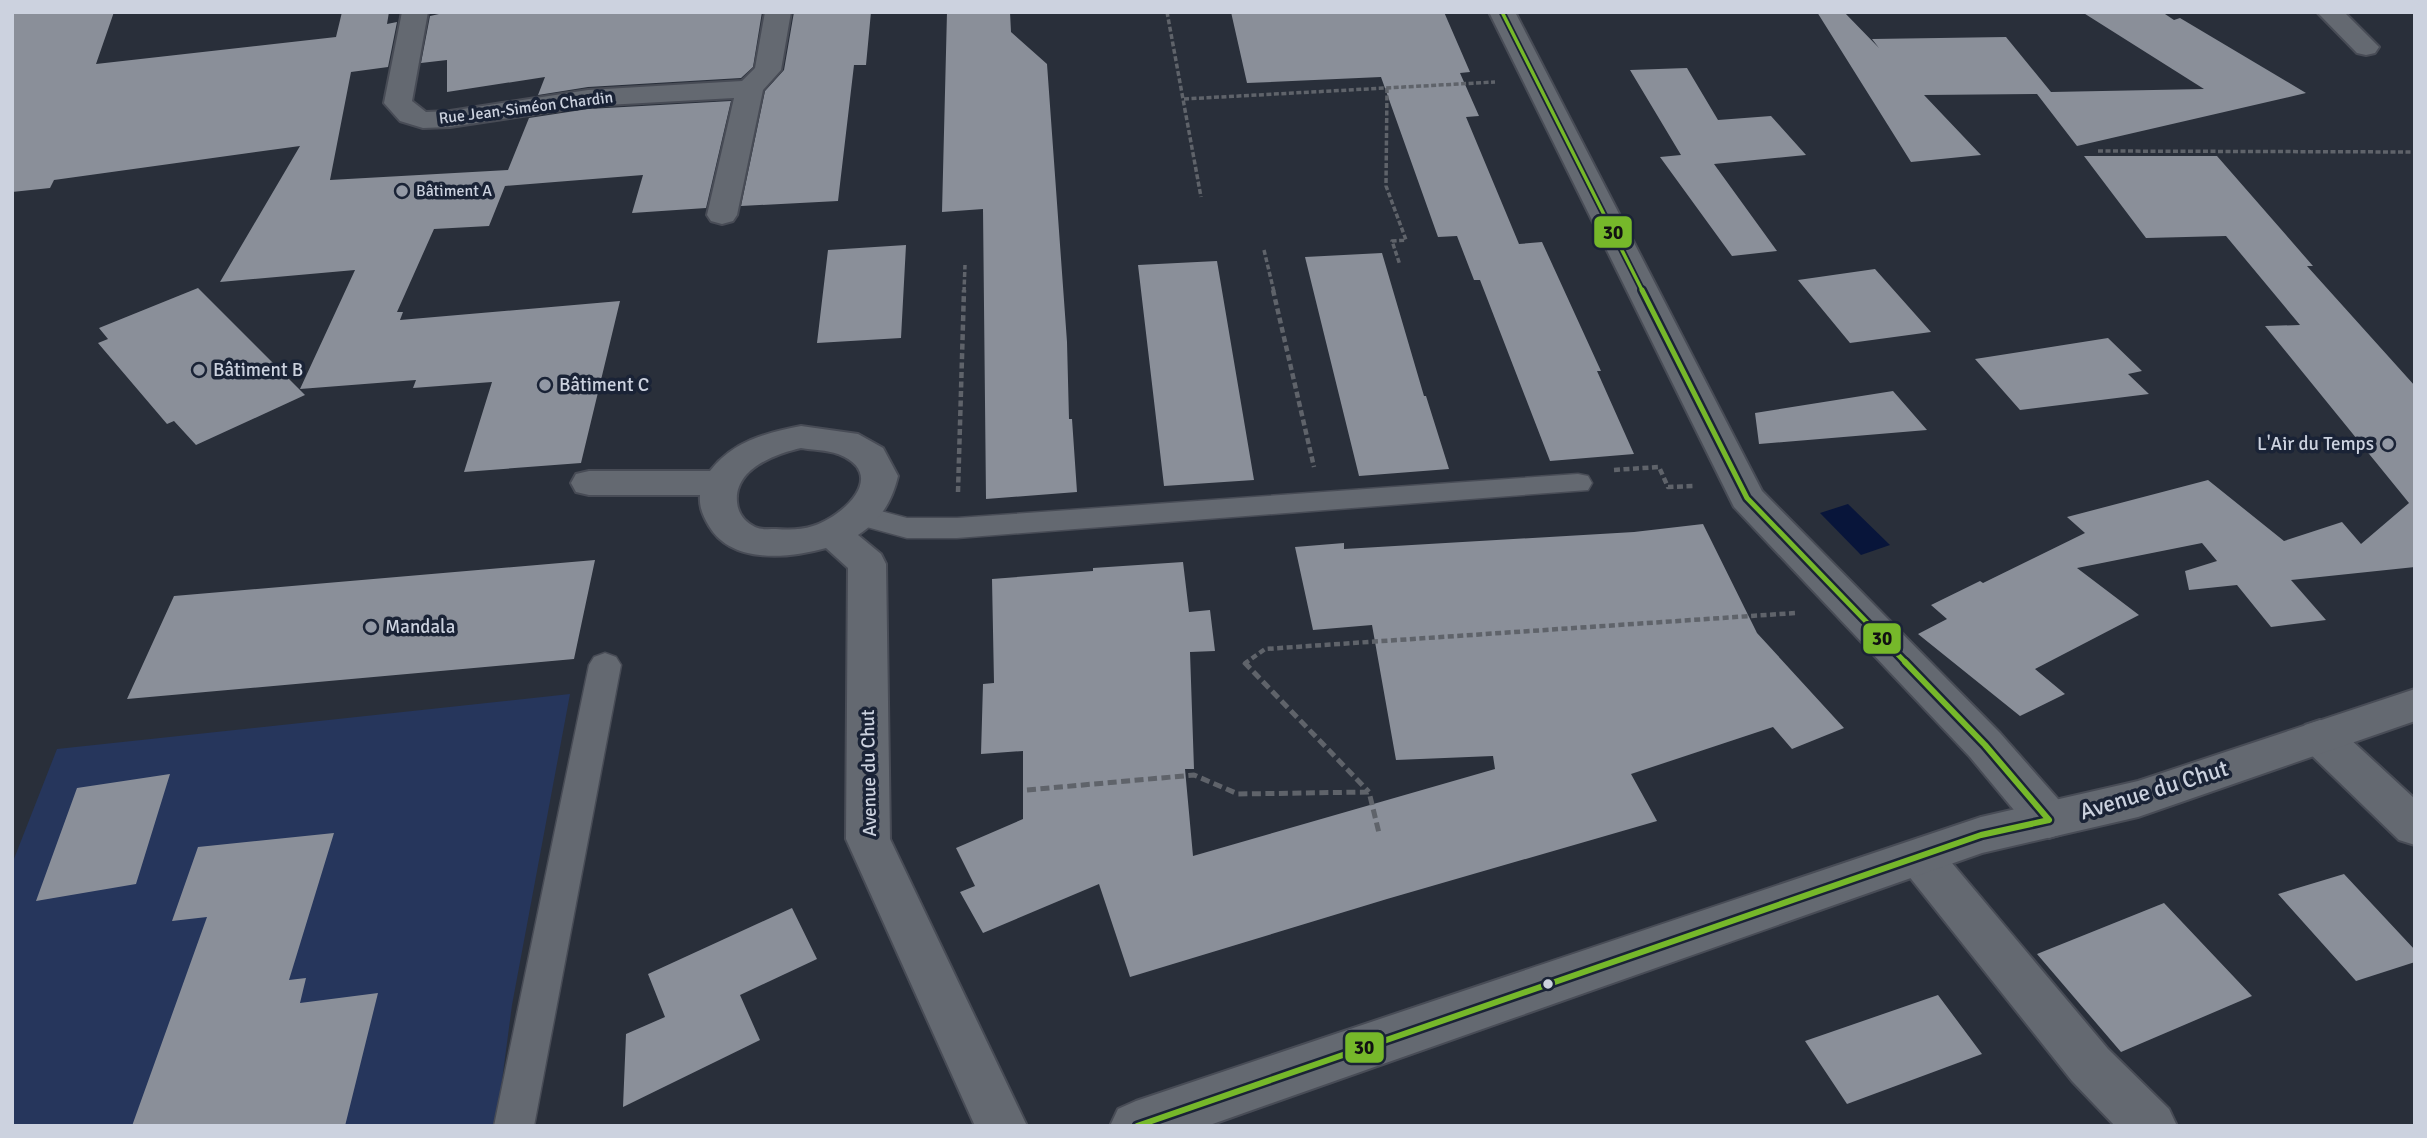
<svg xmlns="http://www.w3.org/2000/svg" width="2427" height="1138" viewBox="0 0 2427 1138" font-family="Signika,sans-serif">
<style>
.green{fill:#26365c}
.water{fill:#08153a}
.building{fill:#8a8f99}
.lines{fill:none;stroke-linecap:round;stroke-linejoin:round}
.lane-casing{stroke:#484c56;stroke-width:3}
.street-casing{stroke:#484c56;stroke-width:4}
.secondary-casing{stroke:#484c56;stroke-width:4}
.path-far2{stroke:#5f636a;stroke-width:3.5;stroke-dasharray:5 2.5;stroke-linecap:butt}
.path-far1{stroke:#5f636a;stroke-width:4.5;stroke-dasharray:6 3.5;stroke-linecap:butt}
.path{stroke:#5f636a;stroke-width:5;stroke-dasharray:9 4.5;stroke-linecap:butt}
.lane{fill:#646971;fill-rule:evenodd}
.street{fill:#646971;fill-rule:evenodd}
.secondary{fill:#646971;fill-rule:evenodd}
.bus-1-far2-casing{stroke:#1a2336;stroke-width:7}
.bus-1-far1-casing{stroke:#1a2336;stroke-width:10}
.bus-1-casing{stroke:#1a2336;stroke-width:11}
.bus-1-far2{stroke:#76b82a;stroke-width:3.5}
.bus-1-far1{stroke:#76b82a;stroke-width:5}
.bus-1{stroke:#76b82a;stroke-width:6}
.poi-dot{fill:#9399a5;stroke:#1a2336;stroke-width:2.5}
.bus-dot{fill:#ccd2df;stroke:#1a2336;stroke-width:2.5}
.labels{text-anchor:middle;dominant-baseline:central;stroke-width:7;stroke-linejoin:round;paint-order:stroke}
.far-street-label{font-size:16px;fill:#ccd2df;stroke:#1a2336}
.far-poi-label{font-size:16px;fill:#ccd2df;stroke:#1a2336;text-anchor:start}
.poi-label{font-size:19px;fill:#ccd2df;stroke:#1a2336;text-anchor:start}
.street-label{font-size:19px;fill:#ccd2df;stroke:#1a2336}
.near-street-label{font-size:23px;fill:#ccd2df;stroke:#1a2336}
.line-badge{stroke:#1a2336;stroke-width:2.5}
.pale-badge-label{font-size:19px;text-anchor:middle;font-weight:bold;fill:#111}
</style>
<rect width="100%" height="100%" fill="#292f3a"/>
<path class="green" d="M570 694 512 1005 496 1126H12V864L57 749Z"/>
<path class="water" d="M1848 504 1890 545 1861 555 1820 513Z"/>
<path class="building" d="M12 12H114L96 64 336 37 342 12H389L387 24 397 22 388 67 351 72 330 180 508 170 529 118 588 109 731 101 706 208 632 213 643 175 505 186 489 226 434 229 397 312H403L400 320 620 301 581 463 464 472 492 382 413 388 416 380 300 389 355 270 220 282 300 146 54 180 50 188 12 192Z
M448 12H762L753 67 741 78 588 87 538 95 545 77 447 92V60L421 63 430 16Z
M794 12H871L866 65H854L838 201 741 206 765 91 784 70Z
M947 12H1010L1011 32 1047 64 1067 342 1069 419H1072L1077 492 986 499 983 209 942 212Z
M1231 12H1444L1470 72 1460 73 1479 116 1466 117 1519 244 1542 242 1601 371H1597L1634 454 1550 461 1480 280H1474L1457 236 1438 237 1381 77 1247 83Z
M1817 12H1844L1879 48 1872 39 2006 37 2051 92 2204 89 2082 12H2162L2174 20 2180 18 2306 93 2077 146 2037 94 1924 95 1981 155 1911 162Z
M1687 68 1718 120 1771 116 1806 155 1714 164 1777 251 1732 256 1660 157 1681 155 1630 70Z
M2084 156H2217L2313 266H2307L2415 386V567L2291 580 2326 620 2271 627 2237 585 2189 590 2185 571 2217 561 2202 543 2077 568 2139 615 2035 669 2065 694 2020 716 1918 634 1947 619 1931 605 1980 581 1983 583 2085 533 2067 517 2208 480 2284 541 2342 522 2361 544 2409 503 2265 326 2300 325 2226 236 2146 238Z
M906 245 901 338 817 343 828 250Z
M1382 253 1424 396H1426L1449 469 1359 476 1305 257Z
M1217 261 1254 480 1164 486 1138 265Z
M1875 269 1931 332 1850 343 1798 280Z
M198 288 305 395 196 445 174 421 167 424 98 343 108 339 99 328Z
M2108 338 2142 371 2128 374 2149 394 2020 410 1975 359Z
M1893 391 1927 430 1759 444 1755 413Z
M1703 524 1757 633 1844 728 1792 749 1773 727 1631 774 1657 821 1387 899 1130 977 1099 884 983 933 960 892 975 886 956 848 1023 819V751L981 754 983 684 994 683 992 579 1093 571V568L1183 562 1189 612 1210 610 1215 651 1190 652 1194 769H1185L1193 856 1495 769 1493 756 1396 760 1372 625 1313 630 1295 547 1344 543V549L1634 532Z
M595 560 574 659 127 699 174 596Z
M170 774 136 884 36 901 77 788Z
M334 833 289 980 306 978 300 1003 378 993 345 1126H132L207 917 172 921 198 847Z
M2344 874 2415 950V962L2356 981 2278 894Z
M2164 903 2252 996 2121 1052 2037 954Z
M792 908 817 959 740 995 760 1040 623 1107 626 1034 665 1017 648 974Z
M1938 995 1982 1054 1847 1104 1805 1041Z"/>
<g class="lines">
<defs>
<path id="lane" d="M1578 474 1588 476 1592 483 1588 490 957 538H907L852 523 848 516 852 509 862 506 907 518H957Z
M605 653 616 657 621 665 534 1126H494L589 665 594 657Z"/>
<path id="street" d="M402 12H428L412 101 426 112 450 111 588 90 742 81 755 68 765 12H791L781 70 763 90 737 215 733 221 722 224 711 221 707 215 734 98 588 106 450 127 423 128 400 121 384 103Z
M1489 12H1515L1762 491 2000 733 2065 807 2071 820 2065 833 2049 838 2033 833 1970 757 1734 507Z
M2317 12H2344L2379 47 2375 53 2366 55 2357 53Z
M801 426 858 434 883 448 898 476C892 501 881 520 858 535L881 554 886 564 890 839 1027 1126H975L846 839 848 568 826 548C790 558 732 565 709 526 703 516 699 507 700 495H589L576 492 571 483 576 474 589 471H710C733 441 766 433 801 426ZM801 448C813 450 827 450 838 454 889 474 844 516 813 526 801 530 789 530 776 529 769 529 761 530 755 527 745 522 738 514 737 502 734 469 775 454 801 448Z
M2320 720 2335 725 2415 799V845L2399 840 2305 749 2299 737 2305 725Z
M1920 838 1936 844 2108 1049 2169 1109 2177 1126H2115L2072 1081 1904 870 1897 857 1904 844Z"/>
<path id="secondary" d="M2415 689V721L2138 817 1982 853 1207 1126H1110L1118 1109 1136 1101 1981 817 2138 781Z"/>
</defs>
<use href="#lane" class="lane-casing"/>
<use href="#street" class="street-casing"/>
<use href="#secondary" class="secondary-casing"/>
<path class="path-far2" d="M1167 12 1201 197
M1387 88 1386 186 1406 240 1392 241 1400 265
M1184 99 1495 82
M2098 151 2415 152
M1264 250 1274 292
M964 292 965 265"/>
<path class="path-far1" d="M1273 290 1314 467
M1614 470 1659 467 1668 487 1695 486
M958 492 964 290
M1244 664 1265 649 1795 613"/>
<path class="path" d="M1244 662 1369 792
M1027 790 1194 775 1238 794 1369 792 1379 833"/>
<use href="#lane" class="lane"/>
<use href="#street" class="street"/>
<use href="#secondary" class="secondary"/>
<defs>
<path id="bus-1-far2" d="M1502 12 1643 292"/>
<path id="bus-1-far1" d="M1642 290 1747 498 1907 664"/>
<path id="bus-1" d="M1905 662 1985 745 2049 820
M1137 1126 1981 835 2049 820"/>
</defs>
<use href="#bus-1-far2" class="bus-1-far2-casing"/>
<use href="#bus-1-far1" class="bus-1-far1-casing"/>
<use href="#bus-1" class="bus-1-casing"/>
<use href="#bus-1-far2" class="bus-1-far2"/>
<use href="#bus-1-far1" class="bus-1-far1"/>
<use href="#bus-1" class="bus-1"/>
</g>
<g class="poi-dot">
<circle cx="402" cy="191" r="7"/>
<circle cx="199" cy="370" r="7"/>
<circle cx="545" cy="385" r="7"/>
<circle cx="2388" cy="444" r="7"/>
<circle cx="371" cy="627" r="7"/>
</g>
<circle class="bus-dot" cx="1548" cy="984" r="6"/>
<g class="labels">
<g class="far-street-label">
<text transform="translate(526 108) rotate(-7)">Rue Jean-Siméon Chardin</text>
</g>
<g class="far-poi-label">
<text x="416" y="191">Bâtiment A</text>
</g>
<g class="poi-label">
<text x="213" y="370">Bâtiment B</text>
<text x="559" y="385">Bâtiment C</text>
<text x="2374" y="444" text-anchor="end">L'Air du Temps</text>
<text x="385" y="627">Mandala</text>
</g>
<g class="street-label">
<text transform="translate(869 773) rotate(-91)">Avenue du Chut</text>
</g>
<g class="near-street-label">
<text transform="translate(2154 790) rotate(-17)">Avenue du Chut</text>
</g>
</g>
<g class="line-badge">
<rect x="1593" y="215" width="40" height="34" rx="7" fill="#76b82a"/>
<rect x="1862" y="622" width="40" height="33" rx="7" fill="#76b82a"/>
<rect x="1344" y="1031" width="41" height="33" rx="7" fill="#76b82a"/>
</g>
<g class="pale-badge-label">
<text x="1613" y="239">30</text>
<text x="1882" y="645">30</text>
<text x="1364" y="1054">30</text>
</g>
<rect width="2427" height="1138" fill="none" stroke="#ccd2df" stroke-width="28"/>
</svg>
